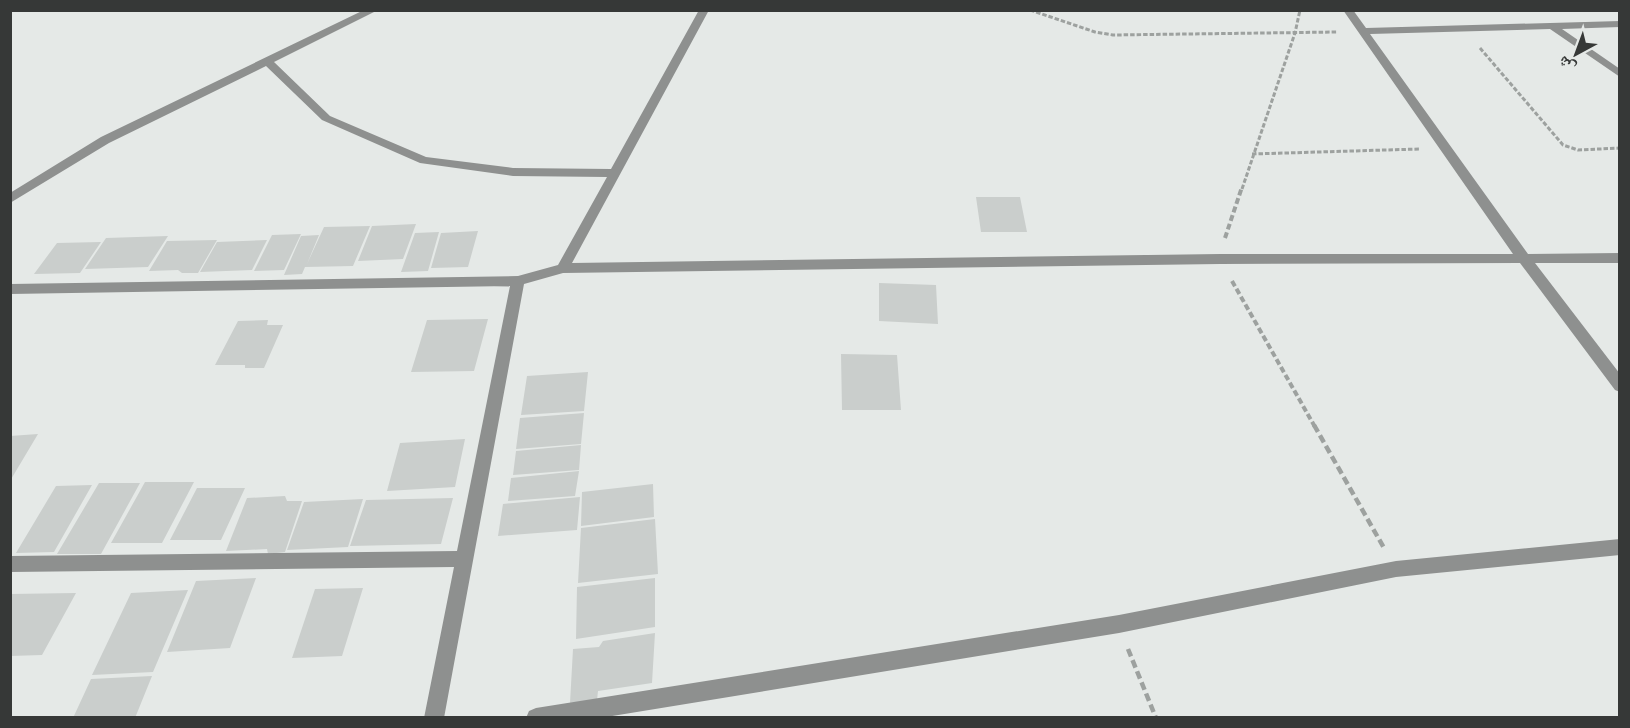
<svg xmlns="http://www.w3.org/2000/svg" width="1630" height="728" viewBox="0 0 1630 728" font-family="Arial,'Noto Naskh Arabic',sans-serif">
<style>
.building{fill:#cacecc}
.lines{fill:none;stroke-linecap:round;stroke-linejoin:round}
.path-far2{stroke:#9da19f;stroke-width:3;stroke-dasharray:4.5 2;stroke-linecap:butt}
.path-far1{stroke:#9da19f;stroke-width:4;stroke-dasharray:6 3;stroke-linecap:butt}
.path{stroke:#9da19f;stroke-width:4.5;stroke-dasharray:8 4;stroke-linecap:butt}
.minor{fill:#8e908f;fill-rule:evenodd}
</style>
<rect width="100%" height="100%" fill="#e5e9e7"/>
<path class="building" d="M976 197H1020L1027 232H981Z
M416 224 403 259 358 261 372 226Z
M370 226 353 266 305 267 302 274 284 275 301 236 319 235 307 264 324 227Z
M478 231 468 267 431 268 441 233Z
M439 232 428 271 401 272 415 233Z
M301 234 284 270 254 271 272 235Z
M168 236 148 267 85 269 106 238Z
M217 240 198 273H182L178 270 149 271 167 241Z
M267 240 252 270 200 272 217 242Z
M101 242 80 273 34 274 57 243Z
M879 283 936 285 938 324 879 321Z
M488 319 474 371 411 372 427 320Z
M268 320 267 325H283L264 368H245V365H215L238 321Z
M841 354 897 355 901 410H842Z
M588 372 584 411 521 415 527 376Z
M584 413 581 444 516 449 520 418Z
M38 434 10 481V436Z
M465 439 455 487 387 491 400 443Z
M581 445 579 470 513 475 516 451Z
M579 471 575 496 508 501 511 478Z
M145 482H194L162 543H111Z
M99 483H140L101 554H57Z
M653 484 654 517 581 526 582 492Z
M92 485 54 552 16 553 56 486Z
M197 488H245L221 540H170Z
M285 496 287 501H302L285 552 268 554 267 549 226 551 247 498Z
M580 497 577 530 498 536 503 504Z
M453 498 441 544 350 546 366 500Z
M363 499 348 547 287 550 304 502Z
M655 519 658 574 578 583 581 528Z
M256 578 230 648 167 652 196 581Z
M655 578V627L576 639 577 587Z
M363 588 342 656 292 658 315 589Z
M188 590 153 672 92 675 131 593Z
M76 593 42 655 10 656V594Z
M655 633 652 683 598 691 597 700 570 703 573 649 599 647 603 641Z
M152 676 135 718H73L91 679Z"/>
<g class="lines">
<path class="path-far2" d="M1030 10 1095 32 1113 35 1338 32
M1480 48 1563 145 1578 150 1620 148
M1252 154 1419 149
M1242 189 1295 33 1300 10"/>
<path class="path-far1" d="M1225 238 1242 187
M1232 281 1315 427"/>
<path class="path" d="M1314 425 1384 548
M1128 649 1156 718"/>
<path class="minor" d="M364 10H378L274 62 330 116 426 157 513 168 611 169 699 10H709L572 263 1220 254H1513L1343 10H1353L1366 28 1620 21V27L1562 29 1620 69V77L1550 29 1370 34 1528 254 1620 253V263H1535L1620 374V392L1615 390 1520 263 1220 264 563 273 524 284 444 718H424L454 567 10 572V556L457 551 510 286 10 294V284L518 276 558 265 607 177 513 176 420 163 322 120 266 66 109 143 10 203V193L101 137Z
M1620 539V555L1396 577 1119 633 600 718H526L529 711 536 708 1119 615 1396 561Z"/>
</g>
<rect width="1630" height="728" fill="none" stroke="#363837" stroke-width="24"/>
<g transform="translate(1576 54) rotate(221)" stroke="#e5e9e7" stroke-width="4.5" paint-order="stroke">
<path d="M0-4.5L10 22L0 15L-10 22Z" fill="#363837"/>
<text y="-9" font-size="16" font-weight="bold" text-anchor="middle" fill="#363837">ش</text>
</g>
</svg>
